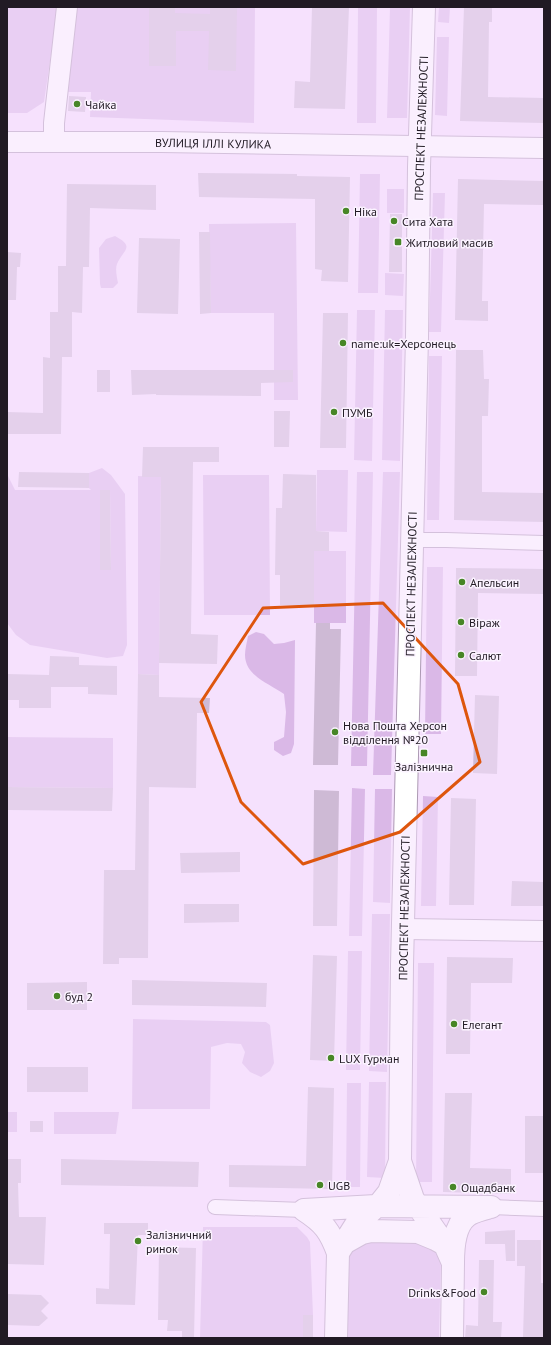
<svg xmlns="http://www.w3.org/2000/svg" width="551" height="1345" viewBox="0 0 551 1345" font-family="'PT Sans',sans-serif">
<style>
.green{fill:#dab8e7;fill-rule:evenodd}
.building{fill:#cebad5}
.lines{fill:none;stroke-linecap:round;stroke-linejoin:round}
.street-casing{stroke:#ac99b3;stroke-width:16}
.secondary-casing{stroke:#ac99b3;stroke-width:22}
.primary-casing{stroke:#ac99b3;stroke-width:24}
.street{stroke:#fff;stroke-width:14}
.secondary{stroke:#fff;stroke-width:20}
.primary{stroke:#fff;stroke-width:22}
.marked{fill:none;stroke:#de560d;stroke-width:3;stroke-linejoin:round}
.poi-dot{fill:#478626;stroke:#fbf3ff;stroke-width:1.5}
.labels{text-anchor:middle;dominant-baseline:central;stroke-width:3;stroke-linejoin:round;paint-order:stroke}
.poi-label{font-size:12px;fill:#211a24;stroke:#fbf3ff;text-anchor:start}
.street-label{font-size:12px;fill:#211a24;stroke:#fbf3ff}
</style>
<rect width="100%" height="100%" fill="#f5e1fd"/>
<path class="green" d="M7 7H58L44 102 27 113H7Z
M75 7H255L254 123 90 117 91 92H65Z
M358 7H377L376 123H357Z
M390 7H410L407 118H387Z
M439 7H450L449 23 438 22Z
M437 37H449L447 116 435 115Z
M360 174H380L378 293H358Z
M387 189H404V213H387Z
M433 193H445L441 332H429Z
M296 223 298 400H274V313H211L209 224Z
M115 236C136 247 123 250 117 264 115 269 117 278 118 283L113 288H101L100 284 99 248 106 239Z
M385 273 404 274 403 296 385 295Z
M357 310H375L372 461 354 460Z
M385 310H403L400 461 382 460Z
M429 356H442L439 520H427Z
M102 468 111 475 125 494 127 645 123 656 107 658 30 645 16 635 7 623V474L15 490H91L89 488V473ZM100 490H110L111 569H100Z
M317 470H348L347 532 316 531Z
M357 472H373L367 766H351Z
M383 472H400L391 775H373Z
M203 475H269L270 615H204Z
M138 476 161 477 159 675 138 674Z
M314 551H346V623H314Z
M427 567H443L441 734H425Z
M256 632 264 634 274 644 284 643 295 640 294 744 291 753 283 756 274 750V742L284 737 286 712 284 694C270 684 245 676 245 655 245 649 247 642 248 636Z
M7 737 113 738V788L7 787Z
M352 788 365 789 362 936H349Z
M375 789H392L390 903 373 902Z
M423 796 438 797 436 906H421Z
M372 914H390L387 1072 369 1071Z
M348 951H362L360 1070H346Z
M418 963H434L432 1182H416Z
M133 1019 266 1022 270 1025 274 1063 270 1071 261 1077 250 1072 242 1063 245 1052 241 1044 227 1043 211 1047 210 1109H132Z
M369 1082H386L385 1178 367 1177Z
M347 1083H361L360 1187H346Z
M7 1112H17V1132H7Z
M54 1112H119L116 1134H54Z
M203 1227H297L307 1237 310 1242 313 1315 303 1316V1338H200Z
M419 1239 434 1246 441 1259 439 1338H345L346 1257 353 1243Z"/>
<path class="building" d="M149 7H175V13L210 14V7H237L236 71 208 70 209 31H176V66H149Z
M312 7H349L345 109 294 108 295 81 310 82Z
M464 7H492V22H489L488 97 544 98V123L460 121Z
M69 96 86 97 85 112 68 111Z
M198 173 297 174V176L350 177 348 282 321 281 322 270 315 269V199L199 197Z
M458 179 544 181V205L484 204 482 301H488V321L455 320Z
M67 184 156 185V210L90 208 89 267H83L82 313 72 312V357H62L61 434H7V412L43 413V357L50 358V312H58V266H66Z
M390 214H402V272H389Z
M199 232H210L211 313 200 314Z
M139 238 180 239 178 314 137 313Z
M7 252 21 253 20 267H17L16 300H7Z
M323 313H348L346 448H320Z
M456 350H483L484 379H489L488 416H482V492L544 493V522L454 520Z
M97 370H110V392H97Z
M131 370H293V382L261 383V396L156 395V394L132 395Z
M274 411H290L289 447H274Z
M143 447H219V462H193L191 634 218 635 217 664 159 663 161 477H142Z
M19 472 89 473V488L18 487Z
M283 474 316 475V531L329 532V551H314V606L280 605V575H275L276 508H282Z
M100 490H110L111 570H100Z
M456 568 544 569V594L478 593 477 676H455Z
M316 623H330V629H341L338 765H313Z
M50 656 79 657V665L117 666V695L88 694V687H51V708H19V700H7V674L49 675Z
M138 674 159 675V697L210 698 209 713H197L196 788 149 787 148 958H119V964H103L104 870H135Z
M475 695 499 696 497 774 473 773Z
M7 787 113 788 112 811 7 810Z
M314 790 339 791 337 926H313Z
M451 798 476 799 474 905H449Z
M240 852V872L181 873 180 853Z
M512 881 544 882V906H511Z
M184 904H239V922L184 923Z
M313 955 337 956 334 1061 310 1060Z
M447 957 513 958 512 983H471L470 1054H446Z
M132 980 267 983 266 1007 132 1005Z
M87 982V1010H27V983Z
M27 1067H88V1092H27Z
M308 1087 334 1088 332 1189 229 1187V1165L306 1166Z
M445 1093H472L470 1168 511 1169V1194L443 1192Z
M525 1116H544V1173H525Z
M30 1121H43V1132H30Z
M7 1159H21V1183H18L19 1217H46L44 1265 7 1264Z
M61 1159 199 1162 198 1187 61 1185Z
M104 1223H148V1235H138L135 1305 96 1304V1288L109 1289 110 1234H104Z
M515 1230V1261H506L505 1244H485V1232Z
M517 1240H541V1283H544L543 1338H523L525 1266H517Z
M159 1247 196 1248 194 1338H182V1331H167L168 1320H158Z
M479 1260H494L493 1322H502L501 1338H465L466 1325 478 1326Z
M7 1294 41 1295 49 1303 41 1311 48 1318 39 1326 7 1325Z
M303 1315H313V1338H303Z"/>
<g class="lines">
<defs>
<path id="street" d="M413 540H446L544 543
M215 1207 304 1210
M491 1207 544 1209"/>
<g id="secondary">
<path id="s1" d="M7 142H161L544 148"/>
<path d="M54 142V123L67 7"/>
<path d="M404 929 544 931"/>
</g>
<path id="primary" d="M424 7 419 167 417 337 402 965 400 1161 413 1199 445 1245 453 1263 452 1338
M304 1210 376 1206 491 1207
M304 1210C324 1223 330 1231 338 1253
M346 1242 362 1233 371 1231 418 1232 435 1239 444 1244
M453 1263C453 1249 454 1226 467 1216 472 1212 481 1210 487 1208
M336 1338 338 1253 355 1226 381 1202 389 1192 400 1161"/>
</defs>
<use href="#street" class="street-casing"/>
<use href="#secondary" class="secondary-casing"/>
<use href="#primary" class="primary-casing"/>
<use href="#street" class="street"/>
<use href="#secondary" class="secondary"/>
<use href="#primary" class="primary"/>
</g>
<path d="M0 0H551V1345H0ZM383 603 458 684 480 762 400 832 303 864 241 802 201 702 263 608Z" fill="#f5e1fd" fill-opacity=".55" fill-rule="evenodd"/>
<path class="marked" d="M383 603 458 684 480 762 400 832 303 864 241 802 201 702 263 608Z"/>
<g class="poi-dot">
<circle cx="77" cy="104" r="4"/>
<circle cx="346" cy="211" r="4"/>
<circle cx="394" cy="221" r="4"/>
<rect x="394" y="238" width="8" height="8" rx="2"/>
<circle cx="343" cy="343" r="4"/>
<circle cx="334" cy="412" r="4"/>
<circle cx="462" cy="582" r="4"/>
<circle cx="461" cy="622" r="4"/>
<circle cx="461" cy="655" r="4"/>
<circle cx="335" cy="732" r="4"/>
<rect x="420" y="749" width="8" height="8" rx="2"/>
<circle cx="57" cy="996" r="4"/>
<circle cx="454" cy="1024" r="4"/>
<circle cx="331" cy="1058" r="4"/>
<circle cx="320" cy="1185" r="4"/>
<circle cx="453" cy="1187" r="4"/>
<circle cx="138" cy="1241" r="4"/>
<circle cx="484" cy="1292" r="4"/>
</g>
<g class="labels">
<g class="poi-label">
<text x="85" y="104">Чайка</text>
<text x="354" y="211">Ніка</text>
<text x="402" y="221">Сита Хата</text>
<text x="406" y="242">Житловий масив</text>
<text x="351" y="343">name:uk=Херсонець</text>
<text x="342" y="412">ПУМБ</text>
<text x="470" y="582">Апельсин</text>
<text x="469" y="622">Віраж</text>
<text x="469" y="655">Салют</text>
<text x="343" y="725">Нова Пошта Херсон<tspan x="343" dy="14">відділення №20</tspan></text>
<text x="424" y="766" text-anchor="middle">Залізнична</text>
<text x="65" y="996">буд 2</text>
<text x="462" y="1024">Елегант</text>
<text x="339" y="1058">LUX Гурман</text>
<text x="328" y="1185">UGB</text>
<text x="461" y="1187">Ощадбанк</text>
<text x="146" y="1234">Залізничний<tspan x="146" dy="14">ринок</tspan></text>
<text x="476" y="1292" text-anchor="end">Drinks&amp;Food</text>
</g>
<g class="street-label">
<text transform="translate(421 128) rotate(-88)">ПРОСПЕКТ НЕЗАЛЕЖНОСТІ</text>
<text stroke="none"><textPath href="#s1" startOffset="206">ВУЛИЦЯ ІЛЛІ КУЛИКА</textPath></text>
<text transform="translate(411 584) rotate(-89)">ПРОСПЕКТ НЕЗАЛЕЖНОСТІ</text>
<text transform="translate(404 908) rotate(-89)">ПРОСПЕКТ НЕЗАЛЕЖНОСТІ</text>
</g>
</g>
<rect width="551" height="1345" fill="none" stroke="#211a24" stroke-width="16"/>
</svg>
